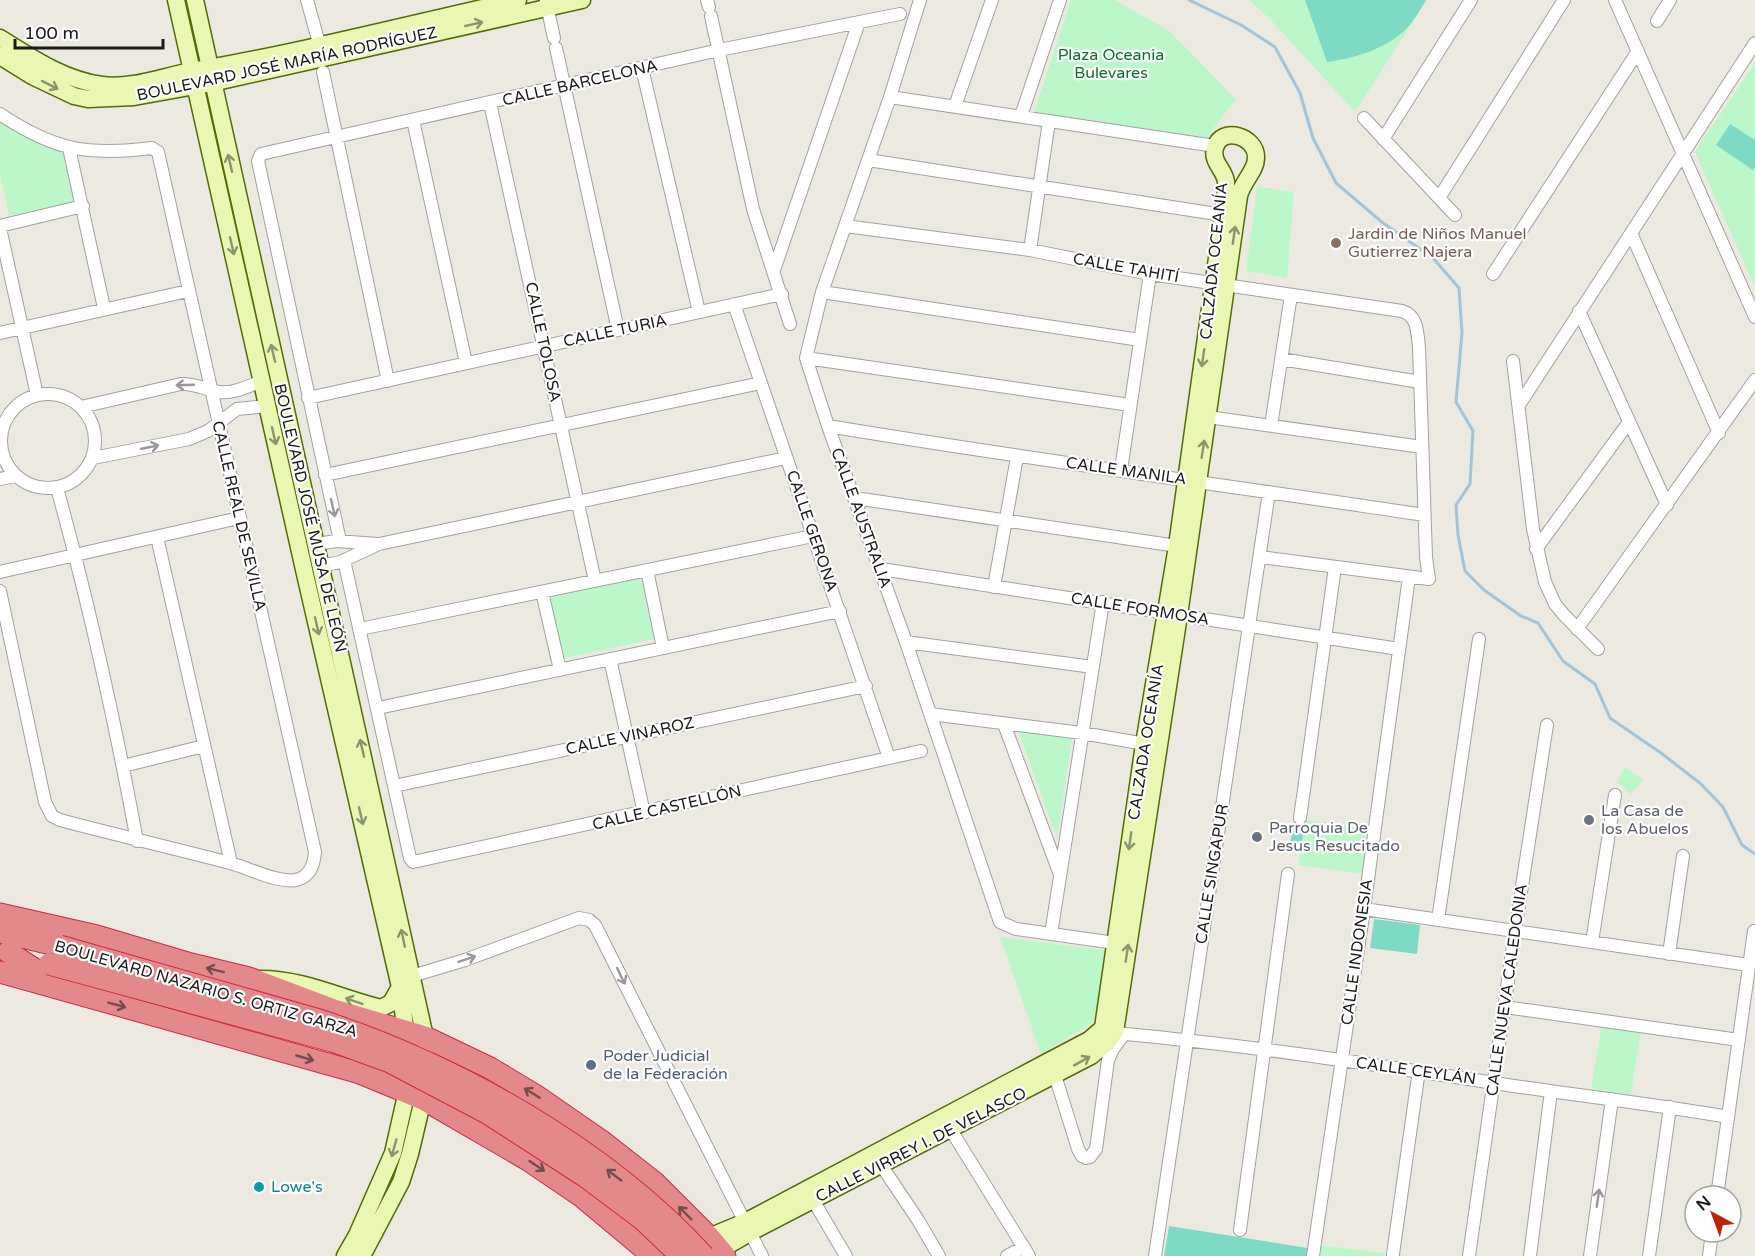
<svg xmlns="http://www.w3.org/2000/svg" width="1755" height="1256" viewBox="0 0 1755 1256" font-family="'Varela Round',sans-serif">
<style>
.park{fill:#bcf7c9}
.pitch{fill:#7edac5}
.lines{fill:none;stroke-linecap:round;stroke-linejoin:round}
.stream{stroke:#a0c4d9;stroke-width:3}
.street-casing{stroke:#a1a1a1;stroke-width:14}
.secondary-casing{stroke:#516c07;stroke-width:19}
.highway-casing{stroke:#d02747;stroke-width:23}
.street{stroke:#fff;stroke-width:12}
.secondary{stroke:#e9f7b3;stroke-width:16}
.highway{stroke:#e3888b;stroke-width:21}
.highway-bridge-casing{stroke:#d02747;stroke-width:23;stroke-linecap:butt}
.highway-bridge{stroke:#e3888b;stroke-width:21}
.oneway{stroke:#8c946e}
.oneway2{stroke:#989898}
.oneway3{stroke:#744c4d}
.education-dot{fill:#8d6e63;stroke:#fff;stroke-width:2}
.worship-dot{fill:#6b7280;stroke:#fff;stroke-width:2}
.service-dot{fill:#5c6f8a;stroke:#fff;stroke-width:2}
.culture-dot{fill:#0f9aa8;stroke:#fff;stroke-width:2}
.labels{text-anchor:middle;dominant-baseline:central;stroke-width:4.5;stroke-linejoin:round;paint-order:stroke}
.park-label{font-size:16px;fill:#0d7325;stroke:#fff}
.street-label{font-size:16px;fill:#1a1a1a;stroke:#fff}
.education-label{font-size:16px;fill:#785e54;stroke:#fff;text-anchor:start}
.worship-label{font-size:16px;fill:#5b616d;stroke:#fff;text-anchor:start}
.service-label{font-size:16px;fill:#4e5e75;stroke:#fff;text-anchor:start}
.culture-label{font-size:16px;fill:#0d838f;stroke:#fff;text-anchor:start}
</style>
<rect width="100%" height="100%" fill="#eceae0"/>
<path class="park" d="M1071 0H1115L1169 31 1236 99 1206 138 1034 112Z
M1249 0H1427L1355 112 1270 19Z
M1755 63V287L1695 152Z
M0 119 39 145 65 151 77 203 9 216 0 174Z
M1257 187 1294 192 1287 278 1246 271Z
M641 577 654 639 561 659 548 596Z
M1018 730 1072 739 1057 839Z
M1625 767 1644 780 1630 794 1617 782Z
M1305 820 1370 829 1363 874 1298 865Z
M1000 937 1111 951 1102 1017 1041 1054Z
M1602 1024 1641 1029 1631 1095 1591 1089Z
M1318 1245 1408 1256H1316Z"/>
<path class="pitch" d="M1305 0H1426C1420 10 1413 23 1404 31 1383 50 1355 58 1327 62Z
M1730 124 1755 140V167L1753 170 1716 145Z
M1294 822 1305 823 1300 851 1289 850Z
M1374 919 1420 925 1417 954 1370 948Z
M1169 1226 1308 1248 1307 1256H1164Z"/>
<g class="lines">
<path class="stream" d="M1189 0 1241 25 1275 47 1300 93 1313 138 1336 183 1383 223 1433 258 1459 288 1462 333 1456 402 1473 431 1470 484 1456 505 1458 535 1465 571 1484 590 1521 616 1538 623 1563 661 1595 684 1610 718 1661 753 1701 784 1723 807 1742 845 1755 854"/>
<defs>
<path id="street" d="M307 0 322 54
M707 0 709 7
M920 0 890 97 822 292 806 358 828 426 906 642 1000 922 1016 929 1115 943
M1615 0 1755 317
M546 1 554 38
M711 16 753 209 790 324
M1657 21 1670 0
M556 48 618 330
M642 68 699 312
M323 72 388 381
M890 97 1215 146
M490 103 595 581
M955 106 992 0
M0 114C54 150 87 156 152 148L158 152 315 852C314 865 310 877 296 880 277 883 249 868 230 863 173 848 116 835 60 820L52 816 45 802 0 591
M1021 116 1060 0
M1364 118 1455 215
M413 120 466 363
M1383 139 1471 0
M69 148 104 308
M868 160 1223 215
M1439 198 1564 0
M0 226 83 206
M845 226 1030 250 1150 274 1402 311C1418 316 1417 332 1419 347L1426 557 1429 579 1260 557
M0 228 37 395
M1631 233 1719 433
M1030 250 1049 121
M774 270 859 22
M1493 274 1638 51
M822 292 1140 340
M734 304 889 758
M1579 311 1667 505
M0 333 188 291
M806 358 1130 405
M1281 359 1420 382
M1513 361 1533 529 1545 582 1555 604 1564 615 1598 649
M1 441a47 47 0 1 1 94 0a47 47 0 1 1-94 0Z
M308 398 782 294
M1519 405 1755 43
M81 407 181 384C195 383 206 390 219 392 234 394 248 386 262 381
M1208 417 1422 447
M828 426C1026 459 1225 485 1424 515
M1271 426 1291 295
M93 458 189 439 208 431 237 409 267 406
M1121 470 1150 274
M325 475 761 383
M0 479 15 476
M57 488C89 604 115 722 137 841
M855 498 1177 546
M157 537 231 863
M340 541 258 161 261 154 719 50 900 14
M315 544 337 541 377 544
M1536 549 1629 422
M344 560 410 858 413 862 921 751
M320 566 340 562 379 544 786 458
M881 569 1399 649
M647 570 663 648
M0 572 239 518
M994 587 1017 457
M542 592 560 670
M360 629 813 536
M1577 629 1755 380
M906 642 1093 667
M610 659 644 813
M378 708 840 611
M930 714 1082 733 1151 745
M1004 724 1059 872
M123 766 204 746
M394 786 866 686
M1300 818 1335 567
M1364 909 1749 965
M1438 920 1479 639
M1051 934 1103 602
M1592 942 1615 795
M1669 954 1683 856
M412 976 465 960 579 918 589 920 595 925 762 1256
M1505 1007 1739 1040
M1107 1030 1125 1034C1257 1046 1389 1067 1521 1087 1590 1097 1659 1105 1728 1117
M1053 1069 1078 1149 1082 1156 1086 1158 1090 1157 1096 1149 1108 1060 1113 1049 1122 1037
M946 1122 1029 1256
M881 1165 918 1220 939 1256
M1717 1196 1754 931
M813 1200 846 1256
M1240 1230 1288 874
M1393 1254 1419 1070
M1007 1256 1024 1247
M1155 1256 1269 492
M1313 1256 1364 909 1409 577
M1469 1256 1515 931 1547 725
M1530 1256 1551 1091
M1590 1256 1612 1099
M1649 1256 1670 1107
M1709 1256 1712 1232"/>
<path id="secondary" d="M176 0 305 574 400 987 407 1042
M195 0 425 1037 423 1099 410 1154 401 1182 362 1256
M0 38C32 58 64 80 102 85 132 89 164 76 192 71 302 52 410 24 518 0
M0 56 32 76 74 96 88 99 134 97 212 83 582 0
M261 979C303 979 340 998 381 1008L391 1003 400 987
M709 1237 745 1222 1049 1061 1089 1040 1103 1028 1144 744 1177 546 1223 215C1224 205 1227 193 1226 182 1225 170 1211 162 1215 148 1221 125 1257 136 1256 158 1256 171 1242 182 1239 196L1179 615 1115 1032 1108 1042 1091 1056 751 1232 720 1250
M345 1256 357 1235 393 1153 407 1091V1080"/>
<path id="highway" d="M0 914 97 936 191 964 249 978 334 1010 425 1037 490 1068 535 1095 603 1142 654 1182 709 1237 725 1256
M0 932 60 946
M8 952 53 981
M0 972 360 1073 423 1099 528 1160 581 1196 653 1256"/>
</defs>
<use href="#street" class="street-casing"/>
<use href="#secondary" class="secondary-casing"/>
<use href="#highway" class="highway-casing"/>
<use href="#street" class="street"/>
<use href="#secondary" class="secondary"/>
<use href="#highway" class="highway"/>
<defs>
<path id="highway-bridge" d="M60 946 316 1019C455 1064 605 1148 704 1256
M49 964 332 1041 390 1062 487 1113 586 1177 642 1219 681 1256"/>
</defs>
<use href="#highway-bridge" class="highway-bridge-casing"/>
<use href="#highway-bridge" class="highway-bridge"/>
</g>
<defs><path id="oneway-shaft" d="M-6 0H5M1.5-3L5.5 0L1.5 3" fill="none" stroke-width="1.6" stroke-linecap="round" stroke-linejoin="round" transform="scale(1.5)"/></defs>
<g class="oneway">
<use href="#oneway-shaft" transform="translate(474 24) rotate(-13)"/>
<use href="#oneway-shaft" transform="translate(50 85) rotate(27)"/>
<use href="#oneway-shaft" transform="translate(230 163) rotate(-103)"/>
<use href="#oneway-shaft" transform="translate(1234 235) rotate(-82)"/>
<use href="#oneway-shaft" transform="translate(232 246) rotate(77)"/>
<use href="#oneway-shaft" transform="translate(273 353) rotate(-103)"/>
<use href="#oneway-shaft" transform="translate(1203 358) rotate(98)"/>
<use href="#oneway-shaft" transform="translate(274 436) rotate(77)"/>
<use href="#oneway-shaft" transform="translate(1203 449) rotate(-81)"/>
<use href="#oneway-shaft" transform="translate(317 626) rotate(77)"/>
<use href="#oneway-shaft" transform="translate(362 748) rotate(-103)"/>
<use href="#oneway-shaft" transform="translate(361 816) rotate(77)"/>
<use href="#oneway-shaft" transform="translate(1130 841) rotate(98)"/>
<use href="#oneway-shaft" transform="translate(403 938) rotate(-102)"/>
<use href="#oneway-shaft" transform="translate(1127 953) rotate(-81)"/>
<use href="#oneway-shaft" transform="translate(354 1001) rotate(-161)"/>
<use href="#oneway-shaft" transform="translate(1082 1061) rotate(-29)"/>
<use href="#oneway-shaft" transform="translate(394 1148) rotate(106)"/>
</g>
<g class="oneway2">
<use href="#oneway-shaft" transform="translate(185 385) rotate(178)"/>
<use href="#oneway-shaft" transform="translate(150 447) rotate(-11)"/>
<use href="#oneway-shaft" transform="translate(333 508) rotate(77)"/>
<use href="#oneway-shaft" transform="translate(467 959) rotate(-19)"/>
<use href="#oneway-shaft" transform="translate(621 976) rotate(64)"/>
<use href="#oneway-shaft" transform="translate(1598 1198) rotate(-82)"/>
</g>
<g class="oneway3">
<use href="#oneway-shaft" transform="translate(215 970) rotate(-166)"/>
<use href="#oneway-shaft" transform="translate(117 1005) rotate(15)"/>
<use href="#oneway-shaft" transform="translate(305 1058) rotate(16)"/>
<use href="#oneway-shaft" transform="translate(532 1093) rotate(-148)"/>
<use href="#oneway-shaft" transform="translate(537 1166) rotate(34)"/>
<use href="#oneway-shaft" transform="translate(614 1175) rotate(-143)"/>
<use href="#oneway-shaft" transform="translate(685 1213) rotate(-135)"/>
</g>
<circle class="education-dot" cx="1336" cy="243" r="6"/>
<g class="worship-dot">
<circle cx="1589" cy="820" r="6"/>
<circle cx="1257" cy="837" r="6"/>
</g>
<circle class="service-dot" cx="591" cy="1065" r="6"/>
<circle class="culture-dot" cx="259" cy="1187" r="6"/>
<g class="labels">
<g class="park-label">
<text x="1111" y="55">Plaza Oceania<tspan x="1111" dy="18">Bulevares</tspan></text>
</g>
<g class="street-label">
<text transform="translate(287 64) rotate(-12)">BOULEVARD JOSÉ MARÍA RODRÍGUEZ</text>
<text transform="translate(580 83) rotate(-13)">CALLE BARCELONA</text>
<text transform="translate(1214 261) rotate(-84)">CALZADA OCEANÍA</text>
<text transform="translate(1126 268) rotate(10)">CALLE TAHITÍ</text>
<text transform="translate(615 331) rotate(-12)">CALLE TURIA</text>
<text transform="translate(543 342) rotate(78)">CALLE TOLOSA</text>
<text transform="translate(1126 471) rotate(8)">CALLE MANILA</text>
<text transform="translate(239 516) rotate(77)">CALLE REAL DE SEVILLA</text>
<text transform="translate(310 518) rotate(77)">BOULEVARD JOSÉ MUSA DE LEÓN</text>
<text transform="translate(861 518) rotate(70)">CALLE AUSTRALIA</text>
<text transform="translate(812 531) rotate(71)">CALLE GERONA</text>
<text transform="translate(1140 609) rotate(9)">CALLE FORMOSA</text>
<text transform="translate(630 736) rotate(-12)">CALLE VINAROZ</text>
<text transform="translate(1146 742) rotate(-81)">CALZADA OCEANÍA</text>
<text transform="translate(667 808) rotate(-13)">CALLE CASTELLÓN</text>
<text transform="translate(1212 874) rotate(-81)">CALLE SINGAPUR</text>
<text transform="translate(1357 952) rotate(-82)">CALLE INDONESIA</text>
<text transform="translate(206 989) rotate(16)">BOULEVARD NAZARIO S. ORTIZ GARZA</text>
<text transform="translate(1507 990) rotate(-82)">CALLE NUEVA CALEDONIA</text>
<text transform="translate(1416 1071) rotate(8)">CALLE CEYLÁN</text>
<text transform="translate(921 1145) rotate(-27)">CALLE VIRREY I. DE VELASCO</text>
</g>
<g class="education-label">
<text x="1348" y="234">Jardin de Niños Manuel<tspan x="1348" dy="18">Gutierrez Najera</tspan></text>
</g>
<g class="worship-label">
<text x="1601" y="811">La Casa de<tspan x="1601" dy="18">los Abuelos</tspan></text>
<text x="1269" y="828">Parroquia De<tspan x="1269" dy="18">Jesus Resucitado</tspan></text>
</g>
<g class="service-label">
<text x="603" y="1056">Poder Judicial<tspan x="603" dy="18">de la Federación</tspan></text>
</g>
<g class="culture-label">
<text x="271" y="1187">Lowe's</text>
</g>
</g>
<g transform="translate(1713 1214) rotate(319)"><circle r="28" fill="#ffffff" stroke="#a3a3a3" stroke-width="1.5"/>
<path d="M0-4.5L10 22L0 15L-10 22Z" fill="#c02105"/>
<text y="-9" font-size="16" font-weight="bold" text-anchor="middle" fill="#1a1a1a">N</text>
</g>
<path d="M15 39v9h148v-9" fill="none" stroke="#1a1a1a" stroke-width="3"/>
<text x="24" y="39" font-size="18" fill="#1a1a1a" stroke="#ffffff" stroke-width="4.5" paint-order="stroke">100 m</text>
</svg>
